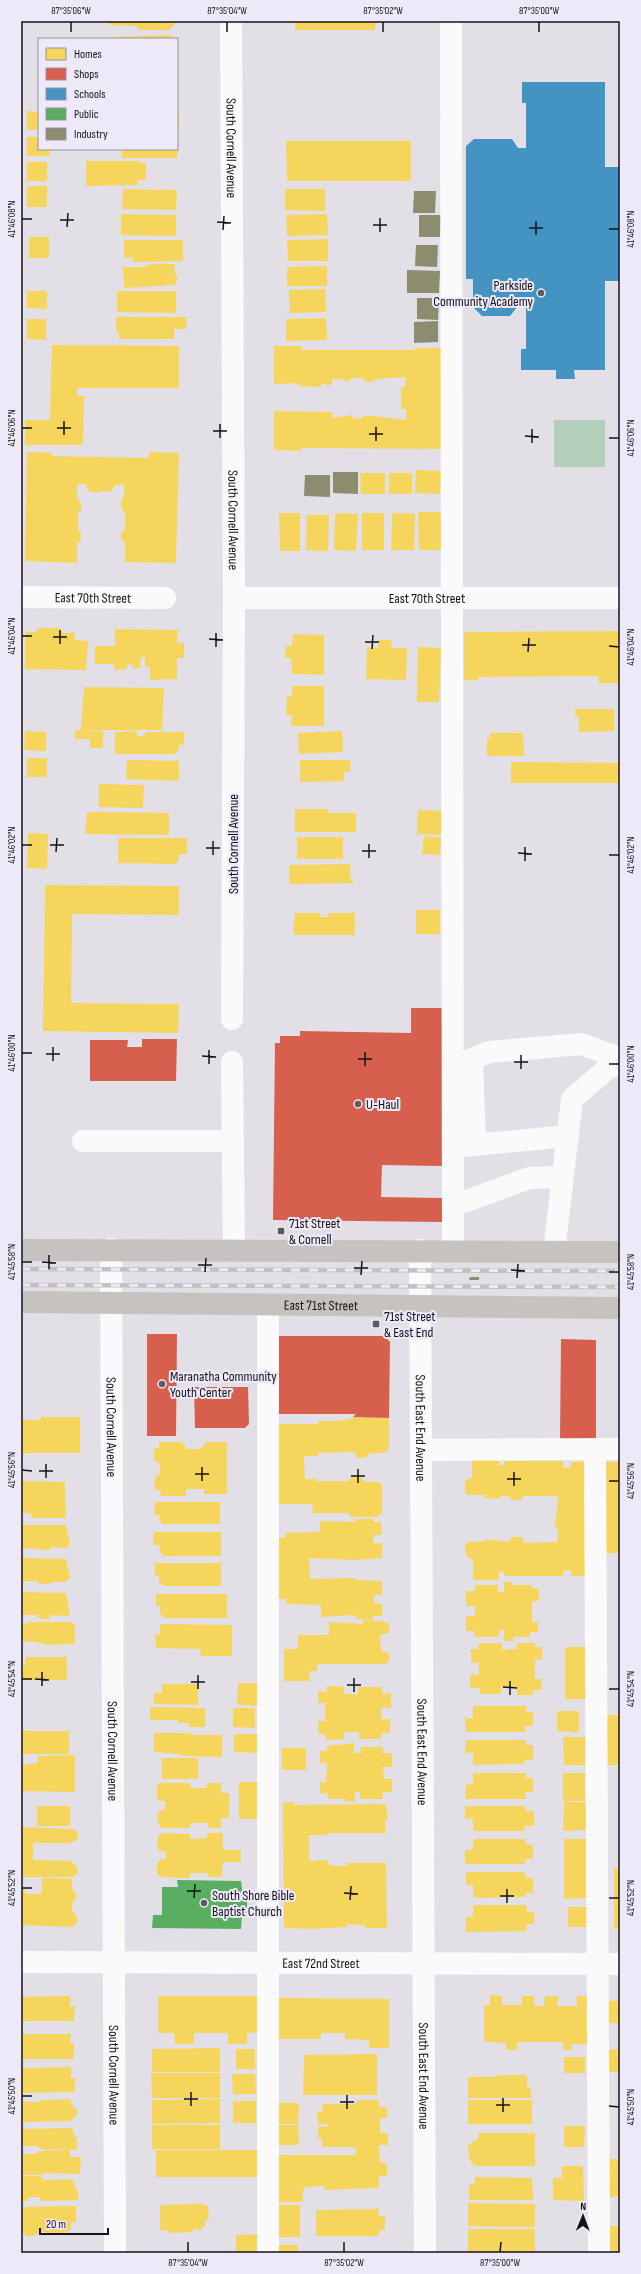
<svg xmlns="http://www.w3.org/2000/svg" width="641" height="2274" viewBox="0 0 641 2274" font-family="'Sofia Sans Condensed',sans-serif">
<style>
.green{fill:#b4cfb9}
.homes{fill:#f6d55c}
.shops{fill:#d6604d}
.schools{fill:#4393c3}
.public{fill:#5aae61}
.industry{fill:#8c8c6e}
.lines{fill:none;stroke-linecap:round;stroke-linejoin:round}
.minor{stroke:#fbfafb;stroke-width:22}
.major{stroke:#c6c2bf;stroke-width:22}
.rail-casing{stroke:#c1c1c2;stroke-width:4.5}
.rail{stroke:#eee9f8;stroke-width:3;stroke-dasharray:9;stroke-linecap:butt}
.ticks{fill:none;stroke:#151318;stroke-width:1.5}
.poi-dot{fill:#5d5b60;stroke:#eee9f8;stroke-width:1.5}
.labels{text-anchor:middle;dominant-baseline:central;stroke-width:4;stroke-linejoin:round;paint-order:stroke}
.street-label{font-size:14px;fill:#151318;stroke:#eee9f8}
.poi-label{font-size:14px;fill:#151318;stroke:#eee9f8;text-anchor:start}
.neatline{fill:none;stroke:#151318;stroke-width:1.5}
.ticks-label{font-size:10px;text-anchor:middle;fill:#151318}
</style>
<rect width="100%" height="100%" fill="#e2e0e6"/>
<path class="green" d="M554 420H605V467H554Z"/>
<path class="homes" d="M109 21H174V25L169 30H139L136 26 109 25Z
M295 21H375V30H295Z
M171 35V39H113V37Z
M27 111 39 112V130H27Z
M177 111H179V132H177Z
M27 137H39V149H50V156H27Z
M286 141H411V181H287Z
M122 149H178L177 158H122Z
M86 161H140V163H146V180H138V185L86 186Z
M27 162H47V181H27Z
M27 186H47V207H27Z
M123 189 177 190 176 210 122 209Z
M285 189H325V211L285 210Z
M121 214 176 215V236L121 235Z
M327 214 328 235 287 236 286 215Z
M29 237H49V258H29Z
M328 239V261H288L287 240Z
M124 240H183V261L133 262V257L124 258Z
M150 264H175L174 272 178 277 175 285 124 288 123 267H145Z
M327 266V286H287V267Z
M325 289 326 312 290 313 289 290Z
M27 291H47V309L27 308Z
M117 291H176V313L117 312Z
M116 317H187L186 329H174V339H119V333L116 332Z
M326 318 327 340 286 341V319Z
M27 319H46V340L27 339Z
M52 345 179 346V388H77V396H84L83 445H25V420H50Z
M274 346H301L302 350H415V348H441V449L301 448V451L274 450V411L333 412 332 418 351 415 354 418 361 419 365 415 406 420V409H401V387H405V377L376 379 372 382H366L362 378H352L347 382 342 379H332V385L321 384V387L298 386V383L274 384Z
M27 452 52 453V456L149 458V452L179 453 176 563 125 562V542L121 539V533L125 529V512L121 508V500L124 497V484L115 485 112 491 91 492 86 488V484H77V499L81 503 82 509 78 512V529L81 533V541L77 543V563L25 561Z
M416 470 441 471 440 494 415 493Z
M360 473H385V494H361Z
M389 473H412V494H389Z
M418 512H442V550H419Z
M279 513H300V551H280Z
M335 513 358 514 356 551 334 550Z
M362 513H384V550H362Z
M392 513 415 514 414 550H391Z
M307 515H329L328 551 306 550Z
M38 628H59L63 633H75V640L88 641 86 670 25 669V632H35Z
M115 629 178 630 177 643H184V658H177V679L150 680V667H145V657H141L140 668H133V665L127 664V669L114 670 115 664H95V646H115Z
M620 631V683H599L598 676 479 677 478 680H464V632Z
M293 634 324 635V675L292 674 291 658H285L286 646H292Z
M379 640H392L391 648H407L406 680 366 679 367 647 378 648Z
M418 647 441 648 439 702H417Z
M292 686H324V726H291L292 715H286L287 696H292Z
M84 687 164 688 162 730H81Z
M575 709H614V731L579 732V716L575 717Z
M75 730 103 731V748H90V739H75Z
M25 731 46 732V751L24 750Z
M137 731V736H143L147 732H184V744L179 745V749L174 754H115V732Z
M342 731 343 752 299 754 298 733Z
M490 733H523L524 756H487V738H490Z
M27 758H47V777H27Z
M127 760 179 761V781L126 779Z
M300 760H350V772H344V781L300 782Z
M511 762 620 763V783H511Z
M99 784 144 785 143 808 99 807Z
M295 809H328V813H356V832H295Z
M418 810 443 811 442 835 417 834Z
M87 812 169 813V835L85 834Z
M28 833 48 834 47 869 27 868Z
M424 836 441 838 440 855 422 854Z
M297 837H343V859H297Z
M118 838H187V854H178L179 860 175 864 118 863Z
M350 864V879L353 878V883L290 884 289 865Z
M45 885 179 886V915L72 914 71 1003 179 1004 178 1033 43 1031Z
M416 910H440V934H416Z
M295 913H320V917H328V913H355V935H295L293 932Z
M41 1417H80V1453H21V1420H41Z
M353 1417 389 1418V1449L384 1453H370L365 1458H358L354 1452 318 1453V1456H304L305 1479H316V1481H348L352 1477H361L365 1482H379L382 1485V1513L377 1517H351L348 1513H312L313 1504H278V1424H318V1421H337L350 1419Z
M159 1442H182L187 1449H201L206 1442H227V1494H204V1489H186V1496H160L161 1490H156L154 1486 156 1475H160V1463H157L154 1459V1451L155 1448H159Z
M472 1456 499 1457V1465H504V1461H563V1468H571V1462H586V1576H571V1570L563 1571V1576H504V1571L499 1572V1580H473V1559L469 1558 466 1555 465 1545 469 1542 486 1541V1539L508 1542 512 1537H521L525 1543 557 1542 558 1528H555L558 1496H524L521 1500H512L508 1496H500V1499L484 1498 485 1495H468L465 1492V1482L469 1478H472Z
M604 1462H620V1553H604Z
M21 1481 65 1482 66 1518H32L31 1513H21Z
M155 1502H220V1524H163L159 1520 160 1515H154Z
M355 1519H374V1522H381L382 1535H373V1543H382V1558L355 1560 309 1558 310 1579 355 1578 356 1580 382 1581V1595H373L374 1603 382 1604V1616H373V1620L356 1619 355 1615 321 1617V1605L286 1604V1599H276V1538H285V1533L320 1532V1521L355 1522Z
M21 1525H66L70 1544 66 1548 51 1547 49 1550 21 1548Z
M154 1532H221V1556H164L160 1552V1545H153Z
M21 1558 66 1559 70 1578 66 1582H52L49 1584H40L37 1581H21Z
M155 1563H221V1586H164L159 1582V1576H155Z
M504 1582H512V1585H532V1588L539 1589V1601H532V1622H538V1632H530V1637H513V1641H504V1630H499V1637H474L475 1631H466V1616H475V1606H466V1591H475V1585H498V1592H504Z
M21 1592 66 1593 70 1613 67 1616 52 1615 48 1619H40L37 1615H21Z
M156 1594H227V1618H164L160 1613V1606H156Z
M363 1620 381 1621 389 1624V1633L380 1635 381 1651 389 1653V1661L386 1664H317V1671H309L310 1681H284V1649H298V1635H329V1622L363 1624Z
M28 1622H72V1624H75V1644L43 1645V1643L21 1641V1623L28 1624Z
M160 1624 232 1625V1656H201L200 1649 156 1648 155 1635H160Z
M479 1643H502V1650L517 1649V1643H535V1647H542V1660L535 1659V1679H541L542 1690H533V1695H517V1687H501V1694H480V1688H470V1675H479V1663L471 1662V1649H478Z
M565 1647H586V1699H565Z
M25 1657H67V1680H21V1666H25Z
M238 1683H259V1706L237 1705Z
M162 1684H198V1705L154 1704V1693H162Z
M326 1686 344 1687V1694H358V1687H382V1694L391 1693V1708L381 1707V1719H390V1733H381V1739H359V1732H344V1739L326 1740 325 1734H318V1721H325V1703H318V1691L327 1692Z
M473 1706H526V1712H533V1726H525V1732H466L465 1718H473Z
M150 1707 205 1708V1727H189V1723H178V1720H150Z
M233 1708H255V1728L233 1727Z
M557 1711H579V1732L557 1731Z
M607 1715H620V1765H607Z
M21 1731H69V1754H21Z
M154 1733H189L193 1735H222V1757L183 1756 179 1754 154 1752Z
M234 1734H259L258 1753 234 1752Z
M563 1737H585V1765H564Z
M466 1740H526L525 1745H533V1760H525L524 1764 473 1765V1752L465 1753Z
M354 1743V1753H361L360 1747H383V1753H392V1767H383L384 1779H392V1792H383V1799H360V1792H355V1802L345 1801V1799H328V1793L320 1794V1782H326L327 1763H320V1751H327V1746Z
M282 1748H306V1770H282Z
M75 1755V1792L21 1791V1765L37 1763 38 1756Z
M162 1758H198V1779H162Z
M473 1773H526V1778H533V1792H525L526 1799H465L466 1785 473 1784Z
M563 1773H585V1801H563Z
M239 1782H261V1819H239Z
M160 1783H190V1788H207V1783H221V1793H229V1818H221V1828H208V1823H190V1828H161L158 1823 157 1812 165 1809V1801H160L157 1798V1786Z
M294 1802V1805L386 1804 388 1820H385L386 1833H328L326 1835H309V1861L327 1860 330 1866H347V1863H386L387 1928H365V1925L347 1924V1927L314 1929 284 1928 283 1803Z
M564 1802H586V1830L563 1831Z
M37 1806H70V1826H37Z
M465 1806H525V1811H534V1826H524L525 1831H473V1819H465Z
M23 1827 74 1829 78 1833 77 1840 70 1843H33V1860L70 1861 77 1867 78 1873 73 1877H23V1874H21V1830H23Z
M161 1833 190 1834V1839L207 1838V1833H223V1850H241V1862H223L221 1877H208V1873H190V1878L161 1877 157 1874V1863L161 1859H166L165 1851H160L157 1848 158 1837Z
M473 1839H525V1844L533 1845V1859H525V1864H465V1850H473Z
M564 1839H586V1898L564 1899Z
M614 1868 620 1869V1929H614Z
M466 1872H525V1877L533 1878V1893H525V1897L474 1898 473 1885H466Z
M42 1878 72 1879V1889L76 1893V1899L72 1903V1911L77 1916V1923L71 1927 21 1925V1889H25V1894H42Z
M473 1905H526L527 1912H534V1924H526L527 1931 466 1932V1917H473Z
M568 1907H588L587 1927H568Z
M490 1995 502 1996V2005H522V1996H534V2006H544L545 1996H558L557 2006H577V1996L589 1997 595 2044H571L572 2050H563V2042H517V2050H506V2043L484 2042V2005H490Z
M70 1996V2007L75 2006 74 2021H21V1997Z
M158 1996H264L263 2032 247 2033V2044H228V2033H194V2044H175L174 2033H158Z
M276 1998 389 1999V2048H369V2040L345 2039V2033H321V2039H275Z
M605 2001H620V2023H605Z
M21 2034H71L70 2043H74V2059H21Z
M220 2048V2072H152V2049Z
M236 2049H255V2069H236Z
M620 2049V2072H607V2050Z
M377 2054V2095H303L304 2055Z
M564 2057H585V2073H564Z
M71 2067V2078H75V2092L21 2093V2068Z
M151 2073H220V2098H152Z
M232 2074H255L256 2094H233Z
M499 2075H527V2087H531V2098H468V2077H496Z
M71 2099V2104L77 2110V2115L70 2121 21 2122V2102H38L41 2100Z
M220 2099V2123L152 2124V2100Z
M357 2100H379V2107H387V2118H380V2133H388V2145H379L380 2163H387V2176H379V2188L324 2190V2186L306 2187 303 2190V2202H276V2155H356L355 2151H358L353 2147H322V2138H318V2127L328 2126V2124H318L317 2111H323V2104H355Z
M468 2100H532V2124H468Z
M233 2101H256V2123H233Z
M277 2103H299L298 2124H277Z
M152 2125H220V2149H152Z
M277 2125H298L299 2145H277Z
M564 2126H585L584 2147H564Z
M71 2128 74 2131V2137H77V2150L41 2149 37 2146H21V2129Z
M478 2133H535V2166H474L469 2159 468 2145 478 2139Z
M70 2150V2157H81L80 2174 44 2173 41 2175H21V2154H35L40 2151Z
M156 2150H259V2177H156Z
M609 2159H620V2197H608Z
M562 2166H583L584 2201 553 2200V2178H562Z
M21 2176H40L44 2180 70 2179 75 2183V2189H78V2200L43 2201 39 2197H28V2201H21Z
M475 2177 532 2178 533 2200H469V2184H475Z
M468 2203 535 2204V2227L468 2226Z
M202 2204 208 2206 209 2219 205 2220V2227H202V2230L193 2229V2232L168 2233V2230H160V2205Z
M278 2205H300V2237H278Z
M76 2206V2222H71V2229L66 2233 39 2232 35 2236H27L24 2233H21V2207Z
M379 2209V2216H385V2230H379V2236H316V2210Z
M606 2226H620V2251H606Z
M468 2229H535V2253H468Z
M260 2234V2253H236V2235Z
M278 2245H298V2253H279Z"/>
<path class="shops" d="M411 1008H444L442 1166 382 1165 381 1197 442 1198V1222L273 1220 275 1043H280V1036H300V1031L411 1033Z
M142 1039H177L176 1081H90V1040H128L127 1047H142Z
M147 1334H177L176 1436H147Z
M277 1336H385L390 1342 389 1418 353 1417 356 1414H277Z
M561 1339 596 1340V1440H560Z
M194 1387H248L249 1424 245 1428H195Z"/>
<path class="schools" d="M522 82H605V167H620V281H605V370H574L575 379H556V370H521V349H526V302H517V307L510 316H482L473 307V279H466V146L474 139H512L518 148H526V103H522Z"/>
<path class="public" d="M177 1880 241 1881 242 1889 247 1894V1912L242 1917 241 1929 152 1928 153 1915H162V1887H178Z"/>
<path class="industry" d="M414 191H436L435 213H413Z
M419 215H441L440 237H419Z
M416 245H438L437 267 415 266Z
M407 270 440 271 439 293H407Z
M417 298H439L438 320 417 319Z
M438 321V342L414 343V322Z
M333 472H358V494L333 493Z
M305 475H330V497L304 496Z
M470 1277H479V1280H469Z"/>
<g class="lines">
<g class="minor">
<path id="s1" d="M231 21 234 598 232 1019"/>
<path d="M451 21 453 1250"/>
<path id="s2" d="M21 597 165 598"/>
<path id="s3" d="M234 598H620"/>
<path d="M472 1059 475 1144"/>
<path d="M232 1062 234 1250"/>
<path d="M453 1067 489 1052 581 1044 620 1058"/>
<path d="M83 1141H233"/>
<path d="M453 1147 568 1136"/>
<path d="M453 1206 529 1178 563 1177"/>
<path id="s4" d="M111 1249 115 2253"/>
<path id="s5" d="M420 1250 425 2253"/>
<path d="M554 1252 572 1099 608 1068 620 1063"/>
<path d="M268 1304V2253"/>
<path d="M595 1449 599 2253"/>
<path d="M421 1450 620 1449"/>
<path id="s6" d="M21 1962 620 1964"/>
</g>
<g class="major">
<path d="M21 1250 620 1252"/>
<path id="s7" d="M21 1302 620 1308"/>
</g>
<defs>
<path id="rail" d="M21 1269 620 1271
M21 1285 620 1287"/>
</defs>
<use href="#rail" class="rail-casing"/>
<use href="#rail" class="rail"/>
</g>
<path class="ticks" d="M71 32V22M227 32V22M383 32V22M539 32V22M22 219H32M60 220H74M217 222 231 223M373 225H387M67 227 68 213M529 228H543M609 229H619M223 230 224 216M380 232V218M536 235V221M22 428H32M57 428H71M213 431H227M369 434H383M64 435V421M525 436 539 437M220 438V424M609 438H619M376 441V427M532 443V429M22 636H32M53 637H67M209 639 223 640M365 642H379M60 644V630M522 645H536M609 646 619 647M216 647V633M372 649 373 635M528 652 529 638M22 845H32M50 845H64M206 848H220M362 851H376M56 852 57 838M518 853 532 854M213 855V841M609 855H619M369 858V844M525 861V847M22 1053H32M46 1054H60M202 1056 216 1057M358 1059H372M53 1061V1047M514 1062H528M209 1064V1050M609 1064H619M365 1066V1052M521 1069V1055M22 1262H32M42 1262 56 1263M198 1265H212M354 1268H368M49 1269V1255M511 1270 525 1271M205 1272 206 1258M609 1272H619M361 1275 362 1261M517 1278 518 1264M22 1470 32 1471M39 1471H53M195 1474H209M351 1476H365M46 1478V1464M507 1479H521M202 1481V1467M609 1481H619M358 1483V1469M514 1486V1472M22 1679H32M35 1679 49 1680M191 1682H205M347 1685H361M42 1686V1672M503 1687 517 1688M198 1689V1675M609 1689H619M354 1692V1678M510 1695V1681M22 1888H32M187 1891H201M344 1893 358 1894M500 1896H514M194 1898 195 1884M609 1898H619M350 1900 351 1886M507 1903V1889M22 2096H32M184 2099H198M340 2102H354M496 2105H510M191 2106V2092M609 2106 619 2107M347 2109V2095M503 2112V2098M188 2252V2242M344 2252V2242M500 2252 501 2242"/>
<g class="poi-dot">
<circle cx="541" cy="293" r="4"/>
<circle cx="358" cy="1104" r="4"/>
<rect x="277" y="1227" width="8" height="8" rx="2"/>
<rect x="372" y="1320" width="8" height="8" rx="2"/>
<circle cx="162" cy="1384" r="4"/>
<circle cx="204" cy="1903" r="4"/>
</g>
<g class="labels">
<g class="street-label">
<text stroke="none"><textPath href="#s1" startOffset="127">South Cornell Avenue</textPath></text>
<text stroke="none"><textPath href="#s1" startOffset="499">South Cornell Avenue</textPath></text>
<text stroke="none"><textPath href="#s2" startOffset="72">East 70th Street</textPath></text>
<text stroke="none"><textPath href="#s3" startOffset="193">East 70th Street</textPath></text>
<text transform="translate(233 844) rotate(-90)">South Cornell Avenue</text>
<text stroke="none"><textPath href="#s7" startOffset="300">East 71st Street</textPath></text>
<text stroke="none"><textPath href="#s4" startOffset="178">South Cornell Avenue</textPath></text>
<text stroke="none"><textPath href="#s5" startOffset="178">South East End Avenue</textPath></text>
<text stroke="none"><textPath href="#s4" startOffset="502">South Cornell Avenue</textPath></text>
<text stroke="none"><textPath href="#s5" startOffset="502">South East End Avenue</textPath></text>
<text stroke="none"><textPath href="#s6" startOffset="300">East 72nd Street</textPath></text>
<text stroke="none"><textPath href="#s4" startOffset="826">South Cornell Avenue</textPath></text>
<text stroke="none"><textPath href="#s5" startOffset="826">South East End Avenue</textPath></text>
</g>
<g class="poi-label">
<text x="533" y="285" text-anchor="end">Parkside<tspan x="533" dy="16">Community Academy</tspan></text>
<text x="366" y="1104">U-Haul</text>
<text x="289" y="1223">71st Street<tspan x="289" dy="16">&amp; Cornell</tspan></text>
<text x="384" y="1316">71st Street<tspan x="384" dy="16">&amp; East End</tspan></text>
<text x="170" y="1376">Maranatha Community<tspan x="170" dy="16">Youth Center</tspan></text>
<text x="212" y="1895">South Shore Bible<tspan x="212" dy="16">Baptist Church</tspan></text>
</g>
</g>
<rect width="641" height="2274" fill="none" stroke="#eee9f8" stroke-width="44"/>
<rect x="38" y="38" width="140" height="112" fill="#eee9f8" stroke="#97939e"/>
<rect x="46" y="48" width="20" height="12" fill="#f6d55c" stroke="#97939e"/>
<text x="74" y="58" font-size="12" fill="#151318">Homes</text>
<rect x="46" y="68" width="20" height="12" fill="#d6604d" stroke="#97939e"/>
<text x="74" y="78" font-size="12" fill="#151318">Shops</text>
<rect x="46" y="88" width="20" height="12" fill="#4393c3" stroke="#97939e"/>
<text x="74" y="98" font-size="12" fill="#151318">Schools</text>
<rect x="46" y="108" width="20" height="12" fill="#5aae61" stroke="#97939e"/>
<text x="74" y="118" font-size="12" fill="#151318">Public</text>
<rect x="46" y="128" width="20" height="12" fill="#8c8c6e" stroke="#97939e"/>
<text x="74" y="138" font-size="12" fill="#151318">Industry</text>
<g transform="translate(583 2216) rotate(1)" stroke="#eee9f8" stroke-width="3" paint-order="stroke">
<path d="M0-3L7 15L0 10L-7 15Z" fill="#151318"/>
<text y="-6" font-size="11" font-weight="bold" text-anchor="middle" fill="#151318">N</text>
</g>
<path d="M40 2228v6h68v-6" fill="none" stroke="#151318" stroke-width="2"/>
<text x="46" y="2228" font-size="12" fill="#151318" stroke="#eee9f8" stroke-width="3" paint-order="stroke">20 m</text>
<rect x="22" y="22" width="597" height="2230" class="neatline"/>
<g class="ticks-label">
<text x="71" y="14">87°35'06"W</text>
<text x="227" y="14">87°35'04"W</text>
<text x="383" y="14">87°35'02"W</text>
<text x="539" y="14">87°35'00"W</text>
<text transform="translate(11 219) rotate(-90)" y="4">41°46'08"N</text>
<text transform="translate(630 229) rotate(-90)" y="4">41°46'08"N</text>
<text transform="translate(11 428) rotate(-90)" y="4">41°46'06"N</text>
<text transform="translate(630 438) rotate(-90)" y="4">41°46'06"N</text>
<text transform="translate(11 636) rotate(-90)" y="4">41°46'04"N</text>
<text transform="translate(630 647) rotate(-90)" y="4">41°46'04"N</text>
<text transform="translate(11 845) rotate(-90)" y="4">41°46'02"N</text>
<text transform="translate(630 855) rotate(-90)" y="4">41°46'02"N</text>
<text transform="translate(11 1053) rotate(-90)" y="4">41°46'00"N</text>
<text transform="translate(630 1064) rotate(-90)" y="4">41°46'00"N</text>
<text transform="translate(11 1262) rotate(-90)" y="4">41°45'58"N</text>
<text transform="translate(630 1272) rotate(-90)" y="4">41°45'58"N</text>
<text transform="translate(11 1470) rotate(-90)" y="4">41°45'56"N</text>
<text transform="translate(630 1481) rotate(-90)" y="4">41°45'56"N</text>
<text transform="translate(11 1679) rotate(-90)" y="4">41°45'54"N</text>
<text transform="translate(630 1689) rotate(-90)" y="4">41°45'54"N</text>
<text transform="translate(11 1888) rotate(-90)" y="4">41°45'52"N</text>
<text transform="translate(630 1898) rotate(-90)" y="4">41°45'52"N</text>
<text transform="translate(11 2096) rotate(-90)" y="4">41°45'50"N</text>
<text transform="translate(630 2107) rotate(-90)" y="4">41°45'50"N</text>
<text x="188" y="2266">87°35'04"W</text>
<text x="344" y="2266">87°35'02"W</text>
<text x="500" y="2266">87°35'00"W</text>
</g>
</svg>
